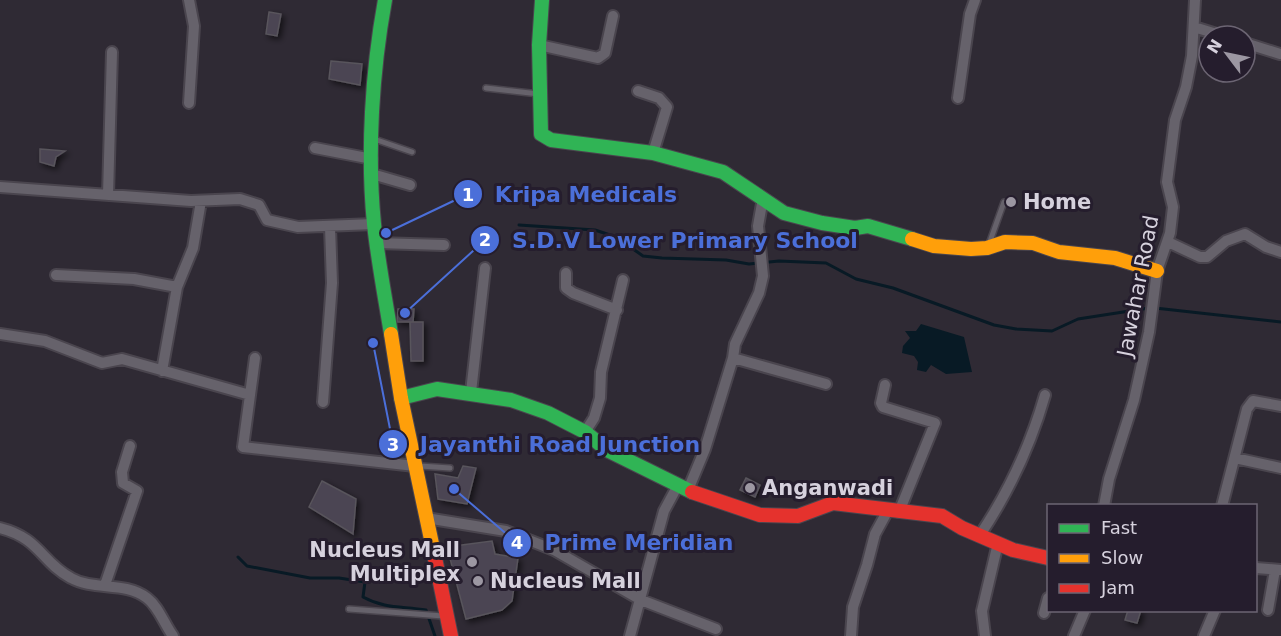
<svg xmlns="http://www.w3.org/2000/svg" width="1281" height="636" viewBox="0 0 1281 636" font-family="'DejaVu Sans',sans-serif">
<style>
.water{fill:#081a25}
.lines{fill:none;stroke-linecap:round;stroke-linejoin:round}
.stream{stroke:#081a25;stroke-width:3}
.building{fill:#4b4552;stroke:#58545c;stroke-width:1.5;filter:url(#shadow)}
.lane-casing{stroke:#4a454e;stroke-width:8}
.street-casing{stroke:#4a454e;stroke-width:14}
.fast-casing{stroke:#4a454e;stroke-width:16}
.slow-casing{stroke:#4a454e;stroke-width:16}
.jam-casing{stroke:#4a454e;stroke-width:16}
.lane{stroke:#66626b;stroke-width:5}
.street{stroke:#66626b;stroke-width:10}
.fast{stroke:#30b455;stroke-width:14}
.slow{stroke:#ff9f0a;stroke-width:14}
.jam{stroke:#e5322d;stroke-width:14}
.poi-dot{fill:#9c97a2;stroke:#251d2d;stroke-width:2}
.labels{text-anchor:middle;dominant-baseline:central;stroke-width:6;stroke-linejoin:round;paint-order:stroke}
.poi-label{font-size:21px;font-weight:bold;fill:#d6d1dd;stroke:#251d2d;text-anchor:start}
.street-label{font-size:21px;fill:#d6d1dd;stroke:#251d2d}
.leader{fill:none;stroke:#4b6fd9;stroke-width:2}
.callout-dot{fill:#4b6fd9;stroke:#251d2d;stroke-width:2}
.mark-label{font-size:18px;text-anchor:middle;font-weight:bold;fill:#fff}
.callout-label{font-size:22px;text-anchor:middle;font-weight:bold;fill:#4b6fd9;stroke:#251d2d;stroke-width:6;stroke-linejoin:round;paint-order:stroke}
</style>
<defs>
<filter id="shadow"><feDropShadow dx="3" dy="3" stdDeviation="3" flood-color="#0009"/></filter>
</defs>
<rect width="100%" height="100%" fill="#2f2a34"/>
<path class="water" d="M921 324 964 337 972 372 946 374 931 365 926 372 917 370 918 362 914 356 902 353 903 346 910 338 905 331H916Z"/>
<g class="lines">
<path class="stream" d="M519 225 595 230 616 237 643 256 662 258 726 260 749 264 779 261 826 263 856 279 893 288 994 325 1016 329 1052 331 1078 319 1149 308
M1155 308 1281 322
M238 557 247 566 310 578H339L365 582 363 597C385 609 402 606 426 610L435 636"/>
</g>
<path class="building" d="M269 12 281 14 277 36 266 34Z
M331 61 362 64 360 85 329 79Z
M40 149 65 151 56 157 54 166 40 162Z
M398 309H414L413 322H397Z
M410 322H423V361H411Z
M463 466 476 468 467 504 438 499 435 474 458 478Z
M746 478 760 485 755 497 740 490Z
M322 481 356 499 353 534 309 507Z
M492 541 495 554 518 558 512 601 502 610 466 619 447 547Z
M1128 610H1141L1137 623 1125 620Z"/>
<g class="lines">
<defs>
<path id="lane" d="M486 88 539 94
M377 140 412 152
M989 244 1004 202
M420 466 450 468
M349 609 443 616"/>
<path id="street" d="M189 0 194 26 189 103
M1194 27 1223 36
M1245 43 1280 54
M539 45 598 58 605 53 613 16
M638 91 659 98 667 107 653 153
M958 98 970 14 975 0
M315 148 372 159
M372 174 410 185
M0 187 191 201 240 199 259 205 267 220 298 227 374 224
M108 195 112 52
M763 198 758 226 763 276 759 293 735 344 733 358 826 384
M1168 242 1200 257H1207L1226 241 1245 234 1266 247 1281 252
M377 243 444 245
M566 273V288L573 293 617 310
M56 275 134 279 177 287 193 248 201 201
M0 334 45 341 102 363 122 359 250 395
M255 358 243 447 415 466
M162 371 177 287
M885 385 881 403 883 407 935 423 899 512
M471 392 485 268
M323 402 332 283 330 227
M585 432 594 418 600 398 601 372 623 280
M1235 458 1281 468
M688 490 705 449 733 358
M1104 506 1109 479 1134 400 1149 332 1157 271 1170 233 1173 207 1167 182 1175 120 1186 87 1192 56 1195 0
M1222 506 1247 409 1253 401 1281 406
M426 518 506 531 554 550 641 600 716 629
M0 528C40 538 41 562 71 578 94 591 125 581 147 598 159 607 164 624 173 636
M980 535C1008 493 1031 444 1045 395
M1256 568 1281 570
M105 585 137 491 123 483 122 472 130 446
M1268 610 1275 570
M1044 613 1048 598
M630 636 664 511 678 485
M851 636 853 607 867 565 875 534 887 512
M985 636 982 611 998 543
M1074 636 1085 610
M1204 636 1215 610"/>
<path id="fast" d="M385 0C372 71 367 153 374 224 378 261 385 297 391 334
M542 0 539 45 541 134 551 140 653 153 723 172 784 213 822 223 855 228 868 226 912 239
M401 398 437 389 511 400 548 413 585 432 607 450 692 492"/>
<path id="slow" d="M912 239 934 246 971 249 987 248 1005 242 1033 243 1059 252 1115 258 1157 271
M391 334 401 398 435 558"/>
<path id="jam" d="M692 492 760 515 798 516 833 503 942 516 962 528 1013 550 1048 558
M435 558 451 636"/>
</defs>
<use href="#lane" class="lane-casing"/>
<use href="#street" class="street-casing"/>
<use href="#fast" class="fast-casing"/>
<use href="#slow" class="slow-casing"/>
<use href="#jam" class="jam-casing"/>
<use href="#lane" class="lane"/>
<use href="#street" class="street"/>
<use href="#fast" class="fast"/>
<use href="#slow" class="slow"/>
<use href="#jam" class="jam"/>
</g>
<g class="poi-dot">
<circle cx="1011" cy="202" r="6"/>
<circle cx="750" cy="488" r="6"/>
<circle cx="472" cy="562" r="6"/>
<circle cx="478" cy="581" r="6"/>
</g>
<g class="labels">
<g class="poi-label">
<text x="1023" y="202">Home</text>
<text x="762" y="488">Anganwadi</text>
<text x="460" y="550" text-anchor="end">Nucleus Mall<tspan x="460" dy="24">Multiplex</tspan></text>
<text x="490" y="581">Nucleus Mall</text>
</g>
<g class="street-label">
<text transform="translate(1138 286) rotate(-79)">Jawahar Road</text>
</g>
</g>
<path class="leader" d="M386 233L468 194M405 313L485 240M373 343L393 444M454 489L517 543"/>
<g class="callout-dot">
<circle cx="386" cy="233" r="6"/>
<circle cx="405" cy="313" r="6"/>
<circle cx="373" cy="343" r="6"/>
<circle cx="454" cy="489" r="6"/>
<circle cx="468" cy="194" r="15"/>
<circle cx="485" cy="240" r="15"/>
<circle cx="393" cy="444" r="15"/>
<circle cx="517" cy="543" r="15"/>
</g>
<g class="mark-label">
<text x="468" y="201">1</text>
<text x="485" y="246">2</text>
<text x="393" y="451">3</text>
<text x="517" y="549">4</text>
</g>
<g class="callout-label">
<text x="586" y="202">Kripa Medicals</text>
<text x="685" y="248">S.D.V Lower Primary School</text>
<text x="560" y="452">Jayanthi Road Junction</text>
<text x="639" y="550">Prime Meridian</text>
</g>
<rect x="1047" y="504" width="210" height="108" fill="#251d2d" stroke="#6c6573" stroke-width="1.5"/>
<rect x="1059" y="524" width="30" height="9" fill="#30b455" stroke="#6c6573" stroke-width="1.5"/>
<text x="1101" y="534" font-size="18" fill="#d6d1dd">Fast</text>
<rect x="1059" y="554" width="30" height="9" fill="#ff9f0a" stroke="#6c6573" stroke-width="1.5"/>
<text x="1101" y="564" font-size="18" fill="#d6d1dd">Slow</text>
<rect x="1059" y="584" width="30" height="9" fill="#e5322d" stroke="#6c6573" stroke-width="1.5"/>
<text x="1101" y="594" font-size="18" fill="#d6d1dd">Jam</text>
<g transform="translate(1227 54) rotate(302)"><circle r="28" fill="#251d2d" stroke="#6c6573" stroke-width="1.5"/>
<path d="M0-4.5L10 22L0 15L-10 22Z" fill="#9c97a2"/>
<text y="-9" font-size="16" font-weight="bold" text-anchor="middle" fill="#d6d1dd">N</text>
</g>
</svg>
